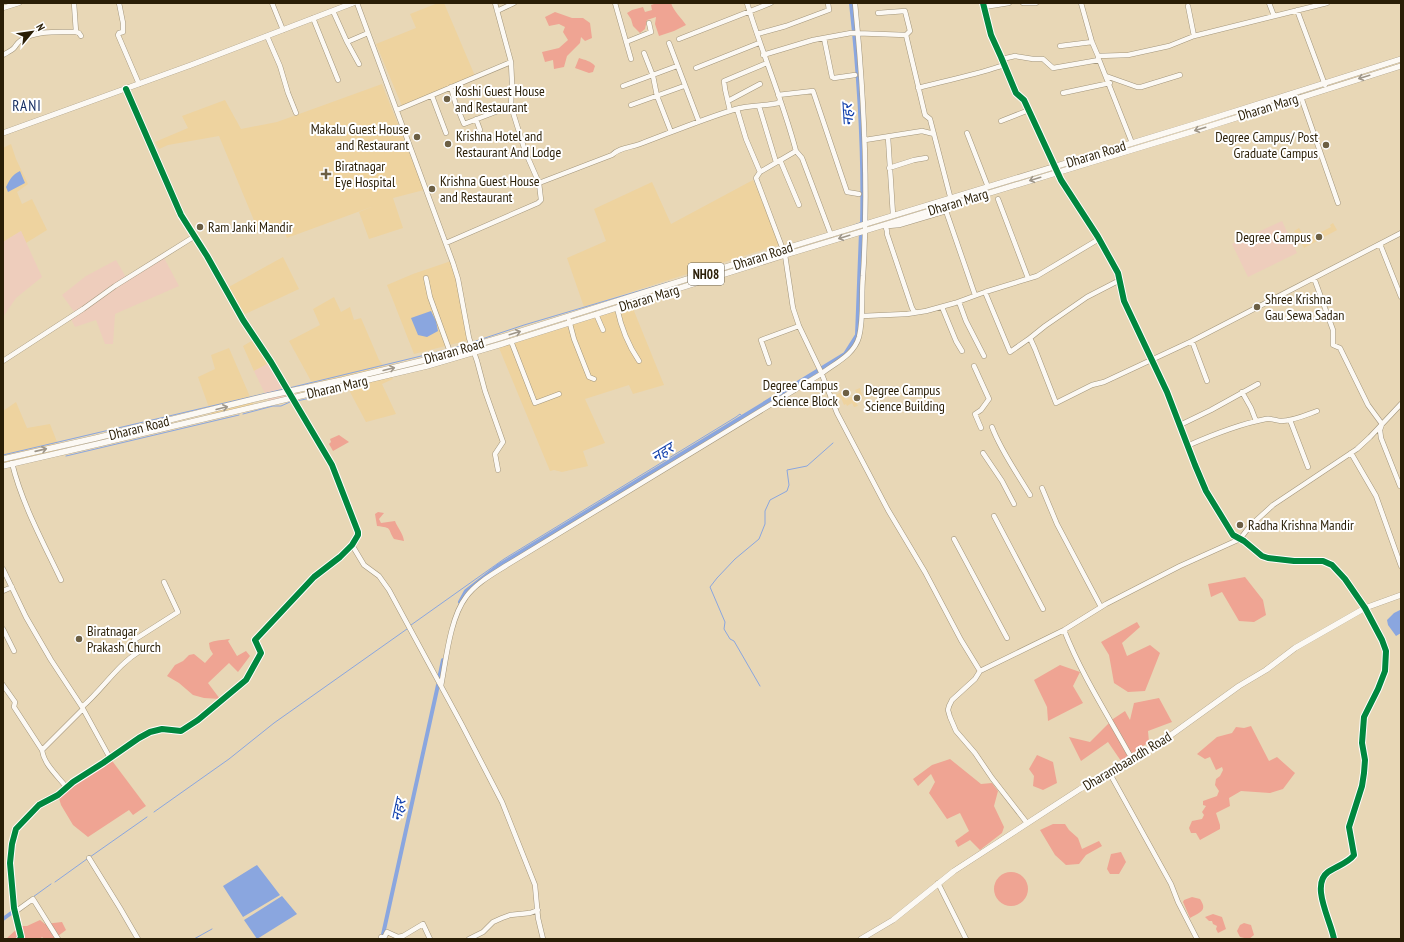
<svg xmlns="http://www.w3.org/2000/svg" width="1404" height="942" viewBox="0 0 1404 942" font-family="'PT Sans Narrow','Noto Sans Devanagari',sans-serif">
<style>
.built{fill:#eed39f}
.green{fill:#eecdbc}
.forest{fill:#efa493}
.water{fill:#8aa6df}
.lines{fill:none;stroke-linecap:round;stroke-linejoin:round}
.stream{stroke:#8aa6df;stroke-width:1}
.canal{stroke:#8aa6df;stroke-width:4}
.minor-casing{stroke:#a2957b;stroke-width:5.5}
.major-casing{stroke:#a2957b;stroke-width:6}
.minor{stroke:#fcf9f4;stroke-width:4.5}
.major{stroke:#fcf9f4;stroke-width:5.5}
.cycleway-casing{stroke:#fff;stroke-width:8}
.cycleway{stroke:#00873e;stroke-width:6}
.oneway{stroke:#9e9689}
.poi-dot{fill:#6c5f44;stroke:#fff;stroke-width:1.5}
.labels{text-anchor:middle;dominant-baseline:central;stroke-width:4;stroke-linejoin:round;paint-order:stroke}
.shield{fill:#fff;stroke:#6a6251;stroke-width:1}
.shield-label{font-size:13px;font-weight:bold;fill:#2a1e06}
.poi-label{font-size:14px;fill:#2a1e06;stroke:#fff;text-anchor:start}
.street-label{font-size:14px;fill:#2a1e06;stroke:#fff}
.neighbourhood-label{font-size:15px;letter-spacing:1px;fill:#11295e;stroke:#fff}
.water-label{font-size:15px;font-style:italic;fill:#103fac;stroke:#fff}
</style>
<rect width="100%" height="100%" fill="#e8d7b6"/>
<path class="built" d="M438 3H444L475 76 402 106 376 44 416 28 410 14Z
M382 84 424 190 393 198 403 228 369 239 359 212 374 206 287 238 283 228 273 231 270 225 258 230 219 136 168 145 159 149 155 142 188 128 182 116 225 100 241 129 277 122Z
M11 144 16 159 28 184 17 192 22 204 32 199 47 230 26 243 21 231 3 242V148Z
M753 180 781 244 584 307 567 258 606 241 594 209 652 182 671 224Z
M1333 223 1337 230 1304 248 1294 231 1299 228 1306 240 1331 227 1330 225Z
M283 257 299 289 241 316 225 289Z
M451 261 458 280 469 340 414 354 387 285 413 274Z
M334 297 341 312 350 307 354 320 361 318 379 360 388 372 344 386 317 392 289 341 320 325 313 309Z
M632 306 664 385 633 394 629 385 585 399 605 443 583 451 588 466 562 472 554 470 550 471 499 348Z
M255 339 271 362 254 371 243 346Z
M229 348 254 406 212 416 198 377 215 369 211 355Z
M390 375 393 379 382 384 396 414 366 422 350 392 352 387Z
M860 388 863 399 856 402 858 406 854 407 852 403 847 406 846 404 844 405 841 398 838 399 836 395 845 390 847 394 843 396 846 400 851 397 858 396 855 390Z
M16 402 27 428 50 424 61 452 3 466V411Z"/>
<path class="green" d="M1282 221 1297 253 1248 277 1232 244Z
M21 231 42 277 16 298 3 317V242Z
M163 256 179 286 115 314 113 344H105L96 320 75 327 70 317 75 313 62 295 86 276 116 260 127 279Z
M271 362 291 398 269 402 254 371Z"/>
<path class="forest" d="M657 3H671C674 12 681 17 686 25L674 31 659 36 655 24 656 17 647 20 645 29 640 33 633 26 631 19 627 13 632 10 643 7 645 12 652 10 651 5Z
M555 12 572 18H583L590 23 592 38 585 41 581 37 580 43 567 56 564 67 554 69 553 60 545 62 542 52 559 48 568 40 563 32 565 27 559 24 549 26 545 17Z
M579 58C585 60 591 61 595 66L593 72 589 73 575 68Z
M339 435 349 442 333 451 329 444 331 442 330 439Z
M378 512 384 513 379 519 381 523 395 521C397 527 403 533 404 541L394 539C387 528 393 528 377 526L375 514Z
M1245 577 1263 600 1266 615 1254 622 1239 621 1222 592 1211 597 1208 584Z
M1137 622 1140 627 1122 643 1127 656 1150 645 1160 653 1145 691 1128 692 1114 683 1109 655 1101 642Z
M230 639 228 641 237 656 246 651 250 656 238 672 229 663 208 683 220 699 204 698 193 695 179 683 167 676 175 665 183 661 189 655 194 654 205 663 213 654 210 649 209 643C215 640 223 640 230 639Z
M1060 665 1080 672 1073 686 1083 703 1048 721 1047 707 1034 680Z
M1159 698 1172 722 1148 731 1149 742 1121 761 1108 742 1081 761 1069 737 1090 742 1113 719 1125 711 1130 720 1134 703Z
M1251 726 1269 761 1277 757 1295 773 1283 789 1270 793 1241 791 1229 798 1230 806 1216 813 1220 825V829L1200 840 1196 833H1191L1189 828 1192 821 1202 819 1204 815 1202 812 1206 806 1203 805V801L1217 796 1219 791 1215 785 1216 779 1220 776 1223 770 1222 767 1216 770 1210 757 1205 759 1197 754 1217 737 1232 733 1236 727 1244 728Z
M1037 755 1053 762 1057 783 1043 790 1033 786 1034 776 1029 769Z
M110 758 146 806 133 815 129 810 88 837 73 825 61 805 58 795Z
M950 759 981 784 992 783 998 791 994 806 1004 827 1002 833 980 850 970 840 958 847 955 841 969 831 960 813 947 819 929 793 935 782 931 774 918 786 913 779 932 765Z
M1053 824H1065L1069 830 1078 838 1082 849 1099 841 1102 846 1086 855 1079 864 1066 865 1055 855 1040 830Z
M1121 852 1126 862 1119 874H1110L1107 869 1111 854Z
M994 889a17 17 0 1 1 34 0a17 17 0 1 1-34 0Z
M1192 897 1200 899C1208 911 1200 912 1190 918L1183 902 1184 900Z
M1213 914 1222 917 1226 929 1218 933 1216 929 1217 926 1213 924 1212 921H1209L1205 917Z
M40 920 45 924 62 922 66 930 54 939H44L42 937 40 939H6L20 926H27Z
M1244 923 1251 925 1254 935 1249 939 1240 937 1237 931 1240 925Z"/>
<path class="water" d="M20 171 25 183 8 192 6 187C10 179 12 175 20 171Z
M431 311 436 321 438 331 427 337 418 335 411 318Z
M1400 610H1401V633L1396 636 1388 625 1387 620 1394 613Z
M257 865 280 895 243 917 223 886Z
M282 896 297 914 257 939 244 920Z"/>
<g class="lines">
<path class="stream" d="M854 225 862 222
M473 342 524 325 669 282
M450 349 468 344
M289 388 446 350
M297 401 337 392
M243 414 273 406H281L290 402
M3 455 284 389
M66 456 239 415
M411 625 504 559 736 417 740 414 743 417
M760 686 734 641 730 639 724 629 725 622 710 587 717 578 735 559 759 539 765 524V511L770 500 787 491 789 485 787 470 807 466 833 443
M154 812 229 759 274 723 407 629
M90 857 147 817
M55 882 87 859
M33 897 51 884
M194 939 212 929"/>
<path class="canal" d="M851 3C859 77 864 151 862 225
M460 602 466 591 498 566 845 354 857 335 861 232
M439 679 443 660
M3 919 14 911
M382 939 438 685"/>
<defs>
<path id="minor" d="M74 3 76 32
M119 3 123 23V32L119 33 118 35 139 84
M272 3 283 30
M357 3 453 263 458 279 469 338 477 361 485 391 503 442 495 454 498 470
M495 3 511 62 512 83 511 106 525 151 539 183
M615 3 631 59
M747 3C762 53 783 101 796 151L760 172 756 178 785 255 793 308 799 326 821 372 837 413 888 510 925 572 961 640 980 671
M983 3 991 35 1001 57 1016 93 1024 100 1061 180 1098 237 1118 273 1124 301 1167 392 1195 465 1206 491 1233 535 1244 541 1262 556 1268 558 1294 561H1323L1332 565 1345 579 1365 608 1382 640 1386 651 1385 671 1378 689 1364 717 1362 743 1365 760 1364 773 1362 786 1349 827 1354 855C1348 863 1337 866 1328 872 1310 885 1331 921 1334 939
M1023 3H1036
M1081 3 1092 42 1098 56 1128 55 1169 46 1194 36 1327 3
M1269 3 1274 16
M1188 6 1194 36
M984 7 1009 3
M3 8 19 3
M1297 10 1325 85
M333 11 347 42 359 64
M497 11 514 3
M878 13 905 11 910 31 906 35
M313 18 338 80
M757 34 786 26 829 10 828 3
M267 36 280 66 288 93 296 113
M824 38 832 77 834 78 855 75
M679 39 771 3
M347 42 368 33
M626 42 651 32 649 23
M669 43C679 70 689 96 699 122
M1060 46 1092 42
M644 53 653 76 657 96 671 132
M3 55C6 53 11 51 14 48 16 46 17 43 20 41 36 30 57 32 76 32L79 33 81 36
M763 55 813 40 851 33 906 35 925 115 930 119 951 200
M1098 57 1132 143
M1002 59 1015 56 1033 59H1043L1053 68 1099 60
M696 68 759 43
M1106 76 1137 87H1141L1180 75
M623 86 677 66
M451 87 455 102 464 124 511 106
M918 88C947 80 976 75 1004 65
M1063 93 1110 83
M778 95 813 91 847 192 859 194
M432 96 446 133
M1301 97 1338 203
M728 101 760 84
M631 105 684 86
M759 106 776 162
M737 109 746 139 760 172
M397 110 511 62
M730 111 725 89 724 81 767 63
M476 119 480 130
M1001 121 1029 110
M967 133 988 187
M888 137 893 215
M865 140 922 131 934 134
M796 151 802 158 831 235
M780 160 799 205
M889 168 914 160 926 158
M998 199 1028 278
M446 243 538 203 541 200 539 183 612 155C620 147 630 148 640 144 672 132 703 119 736 109 749 105 765 106 779 103L780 99
M1380 244 1401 297
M426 278 430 297 450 352
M1314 278 1333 330V345L1340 348 1368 405 1382 424 1380 430 1381 438 1400 486
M1120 280 1087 297 1045 326 1030 338 1035 349 1056 403 1092 385 1104 382 1192 341 1401 233
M985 292 1010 352 1030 338
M959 302 966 321 984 356
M942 307 956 341 962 351
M617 308C621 327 628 345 639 361
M915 313 912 308 887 234V231L886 228 888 226 899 225 946 211 975 295
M596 314 603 330
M862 316 907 314 926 311 955 303 985 292 1037 276 1099 239
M569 320 574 339 589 377 594 379
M511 341 535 403 559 394
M1192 341 1207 381
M3 361 83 309 115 286 195 236
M769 363 761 340 799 326
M974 366 989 399 981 410 975 414 981 428
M821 374C835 363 854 355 859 337 864 317 861 296 863 276 869 185 864 94 855 3
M1242 392 1251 408 1256 421
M1290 420 1308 467
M1180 425 1211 410 1258 384
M992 427C1001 451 1017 473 1030 495
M1187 446C1212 435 1239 424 1266 419 1272 418 1276 421 1281 421 1293 421 1306 415 1317 411
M983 453 1002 481 1014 504
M1351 453 1376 496 1401 566
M12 463C22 504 43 542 61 580
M1042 488 1057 524 1101 607
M994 516 1043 609
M954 539 1007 638
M352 545 364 565 379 576 389 590 461 723 502 802 535 885 538 918 543 939
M3 569 26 617 51 660 82 707 110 758
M3 591 12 587
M3 629 14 651
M1064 630C1082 676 1109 717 1132 759
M3 685 15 702 14 707 42 750C44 765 59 777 67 788
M441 686C446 660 450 618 466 597 476 583 493 574 507 565L821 374
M82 707C103 689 117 665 140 651L134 640 178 612 164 582
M42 750 83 709
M1109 772 1171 884 1178 902 1197 939
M1027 823 992 778 975 753 956 731 950 717 948 710 949 706 952 700 975 679 980 671 1064 630 1106 604 1180 566 1240 539 1250 526 1273 505 1357 449 1370 437 1401 404
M89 858 120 908 138 939
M938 883 966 939
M15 912 33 899 58 939
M381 937 384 938 387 932 398 937 403 936 423 924 430 939
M20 939 21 937 14 908 10 863 12 844 16 829 39 805 58 795 73 782 103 763 139 738 150 732 162 729 181 731 198 720 246 680 261 653 255 640 314 577 340 557 352 545 358 535V532L332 465 271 362 243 320 207 256 181 215 126 89
M469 939 483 932 493 922 502 918 510 915 530 913 538 910"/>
<path id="major" d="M3 133 191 65 353 3
M3 459 96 438 267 396 342 380 425 360 499 338 783 249 1198 123 1401 59
M3 466 98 444 427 366 502 344 785 255 1201 129 1401 66
M861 939 893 920 954 871 1080 789 1153 748 1239 686 1266 670 1295 648 1365 608 1401 595"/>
</defs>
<use href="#minor" class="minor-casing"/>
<use href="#major" class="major-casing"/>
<use href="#minor" class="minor"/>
<use href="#major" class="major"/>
<defs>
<path id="cycleway" d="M983 3 991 35 1001 57 1016 93 1024 100 1061 180 1098 237 1118 273 1124 301 1167 392 1195 465 1206 491 1233 535 1244 541 1262 556 1268 558 1294 561H1323L1332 565 1345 579 1365 608 1382 640 1386 651 1385 671 1378 689 1364 717 1362 743 1365 760 1364 773 1362 786 1349 827 1354 855C1348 863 1337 866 1328 872 1310 885 1331 921 1334 939
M20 939 21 937 14 908 10 863 12 844 16 829 39 805 58 795 73 782 103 763 139 738 150 732 162 729 181 731 198 720 246 680 261 653 255 640 314 577 340 557 352 545 358 535V532L332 465 271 362 243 320 207 256 181 215 126 89"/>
</defs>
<use href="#cycleway" class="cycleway-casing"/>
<use href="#cycleway" class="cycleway"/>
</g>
<defs><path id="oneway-shaft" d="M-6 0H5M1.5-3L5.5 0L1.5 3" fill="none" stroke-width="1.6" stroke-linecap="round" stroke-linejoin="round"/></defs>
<g class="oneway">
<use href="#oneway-shaft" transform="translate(1364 77) rotate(163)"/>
<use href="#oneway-shaft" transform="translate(1200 129) rotate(163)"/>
<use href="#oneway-shaft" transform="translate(1035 179) rotate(163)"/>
<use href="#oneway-shaft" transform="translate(844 237) rotate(163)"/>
<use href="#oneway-shaft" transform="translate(515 333) rotate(-17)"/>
<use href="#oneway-shaft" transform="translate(389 369) rotate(-14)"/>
<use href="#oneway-shaft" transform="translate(222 408) rotate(-14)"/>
<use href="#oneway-shaft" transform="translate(41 450) rotate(-13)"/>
</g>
<g class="poi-dot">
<circle cx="447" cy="99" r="4"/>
<circle cx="417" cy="137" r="4"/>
<circle cx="448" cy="144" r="4"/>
<circle cx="1326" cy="145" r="4"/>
<path d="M324 168h4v4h4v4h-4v4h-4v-4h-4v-4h4z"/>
<circle cx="432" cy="189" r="4"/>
<circle cx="200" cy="227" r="4"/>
<circle cx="1319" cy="237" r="4"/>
<circle cx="1257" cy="307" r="4"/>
<circle cx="846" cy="393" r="4"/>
<circle cx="857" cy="398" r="4"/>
<circle cx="1240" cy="525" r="4"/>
<circle cx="79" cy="639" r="4"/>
</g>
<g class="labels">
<rect class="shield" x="688" y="263" width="36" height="22" rx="3"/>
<g class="shield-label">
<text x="706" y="274">NH08</text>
</g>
<g class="poi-label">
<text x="455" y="91">Koshi Guest House<tspan x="455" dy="16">and Restaurant</tspan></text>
<text x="409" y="129" text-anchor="end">Makalu Guest House<tspan x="409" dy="16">and Restaurant</tspan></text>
<text x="456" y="136">Krishna Hotel and<tspan x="456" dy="16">Restaurant And Lodge</tspan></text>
<text x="1318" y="137" text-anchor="end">Degree Campus/ Post<tspan x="1318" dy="16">Graduate Campus</tspan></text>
<text x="335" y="166">Biratnagar<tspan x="335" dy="16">Eye Hospital</tspan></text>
<text x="440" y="181">Krishna Guest House<tspan x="440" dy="16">and Restaurant</tspan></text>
<text x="208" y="227">Ram Janki Mandir</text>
<text x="1311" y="237" text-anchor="end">Degree Campus</text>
<text x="1265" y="299">Shree Krishna<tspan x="1265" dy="16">Gau Sewa Sadan</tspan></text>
<text x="838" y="385" text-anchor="end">Degree Campus<tspan x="838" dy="16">Science Block</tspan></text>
<text x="865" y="390">Degree Campus<tspan x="865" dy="16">Science Building</tspan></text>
<text x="1248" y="525">Radha Krishna Mandir</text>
<text x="87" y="631">Biratnagar<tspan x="87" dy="16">Prakash Church</tspan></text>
</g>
<g class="street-label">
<text transform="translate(1268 107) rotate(-17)">Dharan Marg</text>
<text transform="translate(1096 154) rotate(-17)">Dharan Road</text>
<text transform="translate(958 202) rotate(-17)">Dharan Marg</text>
<text transform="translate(763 256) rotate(-18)">Dharan Road</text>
<text transform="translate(649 298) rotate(-17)">Dharan Marg</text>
<text transform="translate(454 351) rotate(-16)">Dharan Road</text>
<text transform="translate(337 387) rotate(-13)">Dharan Marg</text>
<text transform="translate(139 428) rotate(-14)">Dharan Road</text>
<text transform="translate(1127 761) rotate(-31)">Dharambaandh Road</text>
</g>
<g class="neighbourhood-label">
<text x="27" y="105">RANI</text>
</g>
<g class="water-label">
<text transform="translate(847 115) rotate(-94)">नहर</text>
<text transform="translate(662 452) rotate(-31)">नहर</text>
<text transform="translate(398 810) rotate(-78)">नहर</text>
</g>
</g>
<rect width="1404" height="942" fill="none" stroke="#2a1e06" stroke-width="8"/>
<g transform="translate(32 32) rotate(61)" stroke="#ffffff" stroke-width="3" paint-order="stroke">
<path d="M0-3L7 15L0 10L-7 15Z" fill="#2a1e06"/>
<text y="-6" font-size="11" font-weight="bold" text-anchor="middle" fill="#2a1e06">N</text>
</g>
</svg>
